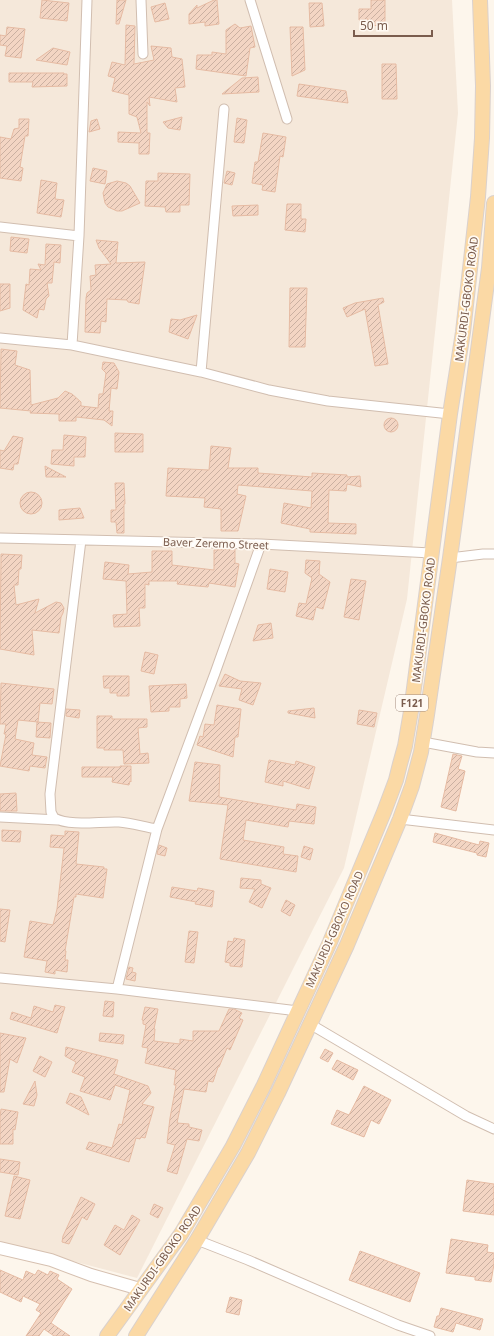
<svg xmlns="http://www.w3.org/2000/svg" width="494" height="1336" viewBox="0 0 494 1336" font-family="'Noto Sans',sans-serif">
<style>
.residential{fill:#f5e8da}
.building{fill:url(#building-hatch);stroke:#e6bba3}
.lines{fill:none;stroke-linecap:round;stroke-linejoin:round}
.street-casing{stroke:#d1beb0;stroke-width:11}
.secondary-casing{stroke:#d6c0b0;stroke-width:14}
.primary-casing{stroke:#dad1cd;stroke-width:16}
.street{stroke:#fff;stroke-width:9}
.secondary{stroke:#fff;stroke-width:12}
.primary{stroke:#fbd9a5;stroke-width:14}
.labels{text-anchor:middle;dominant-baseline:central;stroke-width:3.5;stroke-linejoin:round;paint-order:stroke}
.shield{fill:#fffaf3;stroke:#a28b7f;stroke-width:1}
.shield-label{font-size:10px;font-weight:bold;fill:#7a5c4d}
.street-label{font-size:11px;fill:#7a5c4d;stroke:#fffaf3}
</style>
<defs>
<pattern id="building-hatch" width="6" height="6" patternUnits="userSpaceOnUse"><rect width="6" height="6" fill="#f3d5c3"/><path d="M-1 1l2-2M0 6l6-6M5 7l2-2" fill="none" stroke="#cab0a1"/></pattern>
</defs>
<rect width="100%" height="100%" fill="#fdf6ec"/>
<path class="residential" d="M0 0H452L458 113 407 599 344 868 137 1278 0 1242Z"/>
<path class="building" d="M42 0 69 3 67 21 40 18Z
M117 0H126L119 24H116Z
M214 0H217L219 24 205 26V22L189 24V14L197 5V8Z
M371 0H385V25L368 26V19L359 20V9H371Z
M165 3 169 19 155 22 151 7Z
M309 3H322L324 26 310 27Z
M235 24 240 28 251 26 255 47 250 48 246 76 196 69 197 55H212V52L226 54V30Z
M126 25 135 26 134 64 154 60 151 46 171 48 172 57 182 59 185 87 175 88 177 102 149 97 150 106 147 102V133H150L149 154H139V143L118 142V132L141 133 137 117 129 114V95L112 91 115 78 108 76 112 62 125 65Z
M7 27 25 29 21 58 5 56 7 46 0 45V35L6 36Z
M290 27H303L305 70 292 76Z
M53 48 70 52 67 65 36 60Z
M382 64H396L397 99H382Z
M9 73H64V74H67V86L32 87 33 82H9Z
M258 77 259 92 222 94 242 78Z
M299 84 346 91 348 103 297 96Z
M182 117 180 130 168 128 163 122Z
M237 118 247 120 244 143 234 142Z
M19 119H29L28 136H25L20 167 23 168 21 181 0 178V137L11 139 14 129 19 128Z
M97 119 100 129 89 132 91 121Z
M263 133 286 137 283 157 280 156 275 192 262 190 263 185 252 183 255 162H258Z
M93 168 107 171 105 184 90 181Z
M227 171 235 173 232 185 224 183Z
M158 173 190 174 189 205H180V212H166L165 207 145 206 146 181H158Z
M41 180 57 183 55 199 64 200 61 217 37 213Z
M117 181 126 183 130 186 140 203 122 211H117L108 207 105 203 103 193 107 184Z
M287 204H301V219H306L305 232 285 230Z
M258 205V215L233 216 232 206Z
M11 237 29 239 27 253 10 251Z
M96 240 118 242 116 263 145 262 139 304 128 302 127 300 107 299 106 322 101 321 100 333 85 332 86 298 87 293 91 290 90 276 96 275 95 265 111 264 99 248Z
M46 244 61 245 60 263 54 262 52 283H47L49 296 46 299 44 310 39 309 37 318 23 310 26 284 29 285 30 269 41 270 38 264 45 265Z
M0 284H10V308L0 311Z
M290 288H307L305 347H289Z
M383 298 384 302 378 305 388 364 375 366 365 309 347 317 343 308 355 303Z
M197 315 188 339 169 332 171 319 180 320Z
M1 349 17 351 15 365 30 370 31 405 58 398 65 391 72 394 81 402V406L98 408 99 394H103L106 373 102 369 103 362 114 363 119 372 117 389 111 388 109 411H113L112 426 104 420 76 417V421H59V414L30 413 31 411 0 408Z
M384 425a7 7 0 1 1 14 0a7 7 0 1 1-14 0Z
M115 433 143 434V452H115Z
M64 435 86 437 85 457H74V466L51 464 52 450H63Z
M13 436 23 438 18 464H14L13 470 0 468V450L4 451Z
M211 446 231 448 228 468H258V473L312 477V473L347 475V477L360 476 361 487 347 484 346 491 329 490 328 523 356 524V534L310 532V529L281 523 284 503 311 508 312 491 238 485 237 494 246 496 238 531H221V509L204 507 205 498 166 496 168 468 209 470Z
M45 466 66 477H46Z
M115 483H124L125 504H124V533H117L116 522H111V510H116Z
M20 503a11 11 0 1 1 22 0a11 11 0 1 1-22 0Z
M80 508 84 518 59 520V510Z
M235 549V563L239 564 235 587 209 583 208 587 177 584 178 581H149V585L145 584V608H139L140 626 114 627 113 615 127 614 126 581 103 579 105 562 129 565 128 574 152 572V551H172V565L214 570V550Z
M1 554 22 555 21 569H19L18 585H14L16 605 39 599 35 613 56 602 61 603 64 608 63 613 61 617 59 633 32 630 34 655 0 649Z
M306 560 320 561 319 574 330 582 323 609 316 607 313 620 296 616 299 603 306 604 312 578 305 573Z
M270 569 288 572 285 592 267 589Z
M351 579 366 581 359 620 344 617Z
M271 623 273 638 253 641 258 625Z
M145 652 158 655 154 674 141 671Z
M225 674 240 681 261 683 253 705 239 700 242 689 219 686Z
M103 676H129V696H117V693H110V688H104Z
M1 683 54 689 52 704 40 703 38 722 18 720 15 739 34 743 32 755 47 757 45 768 30 766 29 771 0 766 6 734H4L6 724H0Z
M186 684 187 698 180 699V707H169V711L151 712 149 686Z
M217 705 241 709 238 737H235L233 757 197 745 200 736 203 737 205 724 214 725Z
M314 708 315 718 288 713V711Z
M66 709 80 710 79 718 66 716Z
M359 710 377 713 374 727 357 724Z
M97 716H112V719H147V727L138 728 140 754 148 753 149 763 124 764 123 750H104V748H97Z
M37 722 51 723 50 738 36 737Z
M453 754 462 756 458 769 465 771 456 811 441 807Z
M269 760 295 765 296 761 315 767 309 789 283 781V786L265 782Z
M195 762 220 765 219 797 296 810 297 804 316 807 314 824 289 821 288 827 246 820 243 840 284 847 283 854 298 856 296 872 220 859 228 805 189 801Z
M120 766H131V782L130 781 129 785 112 782 113 777H82V767H120Z
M16 793 17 811H0V794Z
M2 830 21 831 20 842 2 841Z
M65 831 79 832 76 864 104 867V869H107L103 898 76 894V897H74L65 951H66L65 960H68L67 972 55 970V974L45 972 47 961 24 957 30 921 53 925 57 909 64 848 50 847 51 835 65 836Z
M435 833 479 845 480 841 489 843 486 857 477 855V853L433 842Z
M159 845 167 848 165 856 157 854Z
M304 846 313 849 310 860 301 857Z
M241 878 261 880V884L271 888 262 908 249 902 255 889 240 888Z
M172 887 197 891 198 888 214 891 212 907 195 904 196 902 170 897Z
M286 900 295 905 290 916 281 911Z
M0 909 10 910 5 942 0 941Z
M189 931 198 932 194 963 185 962Z
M234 938 245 940 242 967 230 966V963L225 962 228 941 233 942Z
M129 967 133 968 132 972 136 973 135 981 126 979Z
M105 1001 114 1002 113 1017 103 1016Z
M55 1005 65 1007 57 1033 10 1019 12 1012 31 1018 34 1006 53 1012Z
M145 1007 158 1009 154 1029H155L154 1041 180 1044V1039L193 1041V1031H219L229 1009H234L242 1013 239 1018 243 1020 230 1050 227 1048 219 1067H218L213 1082 208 1081 206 1092 184 1089 177 1123 189 1124V1127L202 1130 199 1141 187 1139 177 1174 167 1171 175 1145 167 1143 170 1118 176 1085H174L176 1070 145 1063 148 1048 142 1047 146 1025 143 1024V1020H142Z
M0 1033 26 1038 17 1063 10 1059 4 1092H0Z
M100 1033 124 1035 123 1044 99 1041Z
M66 1047 118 1060 114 1074 148 1086 151 1093 142 1104 154 1107 145 1138 141 1137 140 1139 136 1138 129 1162 86 1149 89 1142 112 1148 119 1124 122 1125 130 1090 115 1085 110 1100 80 1091 85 1077 72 1072 76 1062 65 1056Z
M325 1049 333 1053 328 1062 320 1058Z
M40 1056 52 1062 45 1077 33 1071Z
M337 1060 358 1070 353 1080 332 1069Z
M35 1081 37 1095 34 1106 23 1104Z
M364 1086 391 1100 379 1124 371 1120 364 1137 331 1124 337 1110 349 1115Z
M70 1093 81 1097 89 1115 66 1103Z
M1 1109 18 1112 15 1130 13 1129V1144H0V1117Z
M0 1159 20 1162 18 1175 0 1172Z
M14 1176 30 1180 20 1219 5 1216Z
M467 1180 494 1184V1215L463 1211Z
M81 1197 95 1204 87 1220 82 1217 69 1244 62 1242 63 1236Z
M154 1204 163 1208 158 1218 150 1214Z
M132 1215 140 1220 120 1255 104 1245 115 1225 124 1230Z
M451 1239 488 1245 487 1252 494 1253V1264L491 1282 475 1280V1277L446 1273Z
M360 1251 420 1273 410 1302 349 1280Z
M0 1270 23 1280 26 1271 35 1275 38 1270 48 1275 50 1271 59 1275 57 1279 72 1289 51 1323 70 1336H54L44 1329 39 1336H26L41 1313 36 1310 40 1304 23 1296 21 1302 0 1292Z
M230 1297 242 1300 239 1315 226 1312Z
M441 1308 483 1319 480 1330 456 1323 453 1332 434 1327 437 1316H439Z"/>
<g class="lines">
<defs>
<path id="street" d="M141 0 143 54
M250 0 287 119
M0 227 79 236
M0 338 72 345 201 372 269 390 328 401 450 414
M72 345 79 236 87 0
M201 372 224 109
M0 538 261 544 431 553
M81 540 50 794 51 812 54 818C72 827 100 821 119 822 132 823 144 827 157 829
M450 558 483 554H494
M423 742 477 752 494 753
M0 817 58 820
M400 819 494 830
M0 978 117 989 298 1011
M117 989 157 829 215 673 261 544
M310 1024 466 1116 494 1129
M197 1240 248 1260 398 1325 430 1336"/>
<path id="secondary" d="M0 1248 51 1260 91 1275 140 1289"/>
<path id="primary" d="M107 1336 181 1234 233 1146 263 1087 330 942 384 812 396 780 400 764 405 746 411 711 450 414 463 332 478 197 482 138 483 86 480 0
M136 1336 197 1240 248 1153 278 1093 347 945 400 819 412 786 421 752 427 715 450 558 489 268 494 203"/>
</defs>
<use href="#street" class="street-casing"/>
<use href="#secondary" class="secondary-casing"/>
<use href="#primary" class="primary-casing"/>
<use href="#street" class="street"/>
<use href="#secondary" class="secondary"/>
<use href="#primary" class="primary"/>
</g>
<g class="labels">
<rect class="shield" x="396" y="695" width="32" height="16" rx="3"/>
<g class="shield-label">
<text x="412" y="703">F121</text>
</g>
<g class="street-label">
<text transform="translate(466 299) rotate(-83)">MAKURDI-GBOKO ROAD</text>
<text transform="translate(216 543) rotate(2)">Baver Zeremo Street</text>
<text transform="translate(423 620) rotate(-83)">MAKURDI-GBOKO ROAD</text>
<text transform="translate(334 929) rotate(-66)">MAKURDI-GBOKO ROAD</text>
<text transform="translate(162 1258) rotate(-55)">MAKURDI-GBOKO ROAD</text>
</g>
</g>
<path d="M354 30v6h78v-6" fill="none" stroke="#7a5c4d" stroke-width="2"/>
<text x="360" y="30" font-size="12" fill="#7a5c4d" stroke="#fffaf3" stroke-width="3" paint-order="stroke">50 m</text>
</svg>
